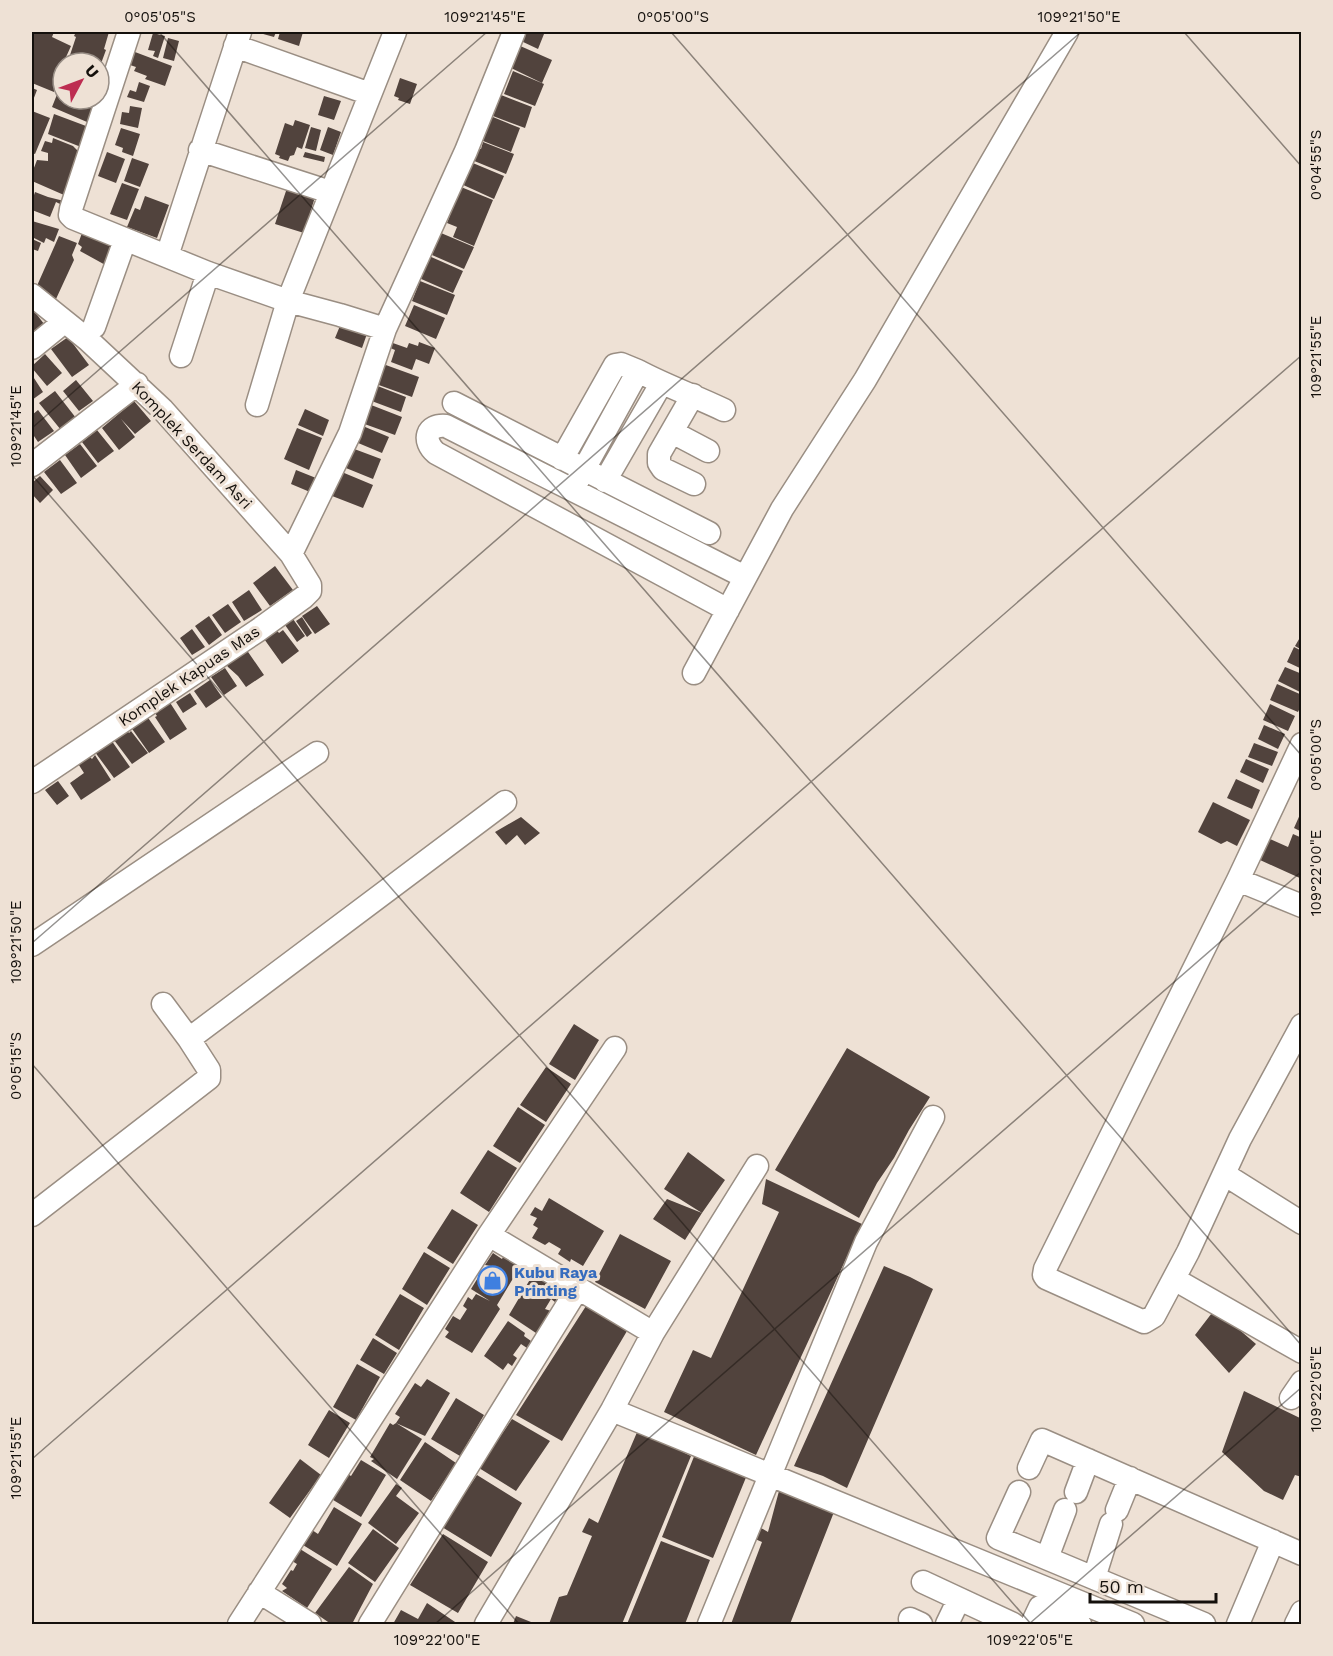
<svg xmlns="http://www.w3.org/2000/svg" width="1333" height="1656" viewBox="0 0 1333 1656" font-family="'Work Sans',sans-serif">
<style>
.building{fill:#51433d}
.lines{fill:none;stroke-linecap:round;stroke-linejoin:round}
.minor-casing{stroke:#9a8e83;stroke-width:25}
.minor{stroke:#fff;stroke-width:22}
.ticks{fill:none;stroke:#14100c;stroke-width:1.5;stroke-opacity:0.45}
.labels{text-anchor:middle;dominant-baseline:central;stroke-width:6;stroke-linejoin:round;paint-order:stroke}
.street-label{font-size:16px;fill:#14100c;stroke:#eee1d5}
.shop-label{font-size:16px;font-weight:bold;fill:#366cbe;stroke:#eee1d5;text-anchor:start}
.neatline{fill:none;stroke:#14100c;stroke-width:2}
.ticks-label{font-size:15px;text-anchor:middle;fill:#14100c}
</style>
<rect width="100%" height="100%" fill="#eee1d5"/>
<path class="building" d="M32 32H54L52 37 71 46 62 66 63 67 54 92 32 83Z
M76 32H109L104 49 106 50 99 69V63H74L68 61 76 37 74 36Z
M256 32H276L274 37Z
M280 32H303L299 46 278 39Z
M525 32H539L544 34 538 49 521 41Z
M153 33 165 36 158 58 153 56 155 51 148 50Z
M168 38 179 41 174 61 163 58Z
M518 45 552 60 542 83 509 67Z
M135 52 172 66 165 86 145 79 147 76 134 71 136 67 130 65Z
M513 71 544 84 535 106 504 94Z
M400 78 417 84 410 104 398 100 399 98 394 96Z
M139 82 150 86 144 102 127 97 130 90 136 92Z
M60 87 63 88V99H97L87 122 52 107Z
M32 88 37 90 32 103Z
M501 95 532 107 525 128 493 116Z
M324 96 341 101 334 120 318 115Z
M130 106 142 108 138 128 120 124 122 112 129 113Z
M32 111 50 118 35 154 32 153Z
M54 114 86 126 81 147 48 134Z
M488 115 520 128 511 152 478 139Z
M295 120 310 125 302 149 297 147 294 155 290 156 288 161 279 158 280 156 275 154 285 123 293 126Z
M311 127 321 130 316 151 305 148Z
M328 127 341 132 333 155 320 150Z
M121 128 140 134 133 156 122 152 123 148 115 145Z
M53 138 73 146 80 153 64 195 32 181V173L37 160 48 161V153L41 151 45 141 52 143Z
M483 142 514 154 506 174 467 158 472 146 481 149Z
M107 152 125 159 116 183 98 176Z
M305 152 325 157 324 162 303 157Z
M132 158 149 164 140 187 124 181Z
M468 161 504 176 494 199 459 183Z
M122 183 139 189 127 220 110 214Z
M461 187 493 200 474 246 453 237 457 227 447 223Z
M287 188 315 197 304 233 275 224Z
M35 192 48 197 64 201 62 205 56 202 50 217 32 210V201Z
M145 196 169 205 157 238 127 227 135 208 140 210Z
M32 221 59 229 54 242 46 238 44 243 32 237Z
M82 233 118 244 109 267 80 251 82 247 78 244Z
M441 233 474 247 464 269 432 255Z
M59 236 77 243 72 255 74 260 56 299 36 288Z
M32 239 41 243 38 251 32 249Z
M429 256 463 271 453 293 419 278Z
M420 281 455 295 447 315 412 301Z
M414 305 445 318 436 339 405 326Z
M32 308 47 328 32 339Z
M342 321 368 331 362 348 335 338Z
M68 337 89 365 72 377 51 349Z
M390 342 407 348 409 343 418 346 419 342 435 348 429 364 416 359 412 370 391 362 395 350 388 347Z
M45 354 62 373 47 386 32 368V366Z
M383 364 419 377 412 397 376 384Z
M32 375 43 392 32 400Z
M76 380 93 401 79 411 63 391Z
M375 385 406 397 401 412 369 400Z
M55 391 76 418 61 430 39 403Z
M134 401 151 421 135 434 121 419 135 437 119 450 102 428Z
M366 403 402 417 395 435 359 422Z
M305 409 329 420 323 436 298 425Z
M38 410 54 431 38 442 32 433V415Z
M358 424 389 437 382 453 351 440Z
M297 428 322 438 309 470 284 459Z
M97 430 114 451 98 463 82 442Z
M80 444 97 466 81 478 65 455Z
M349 447 381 459 373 479 341 466Z
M60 460 77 483 61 494 44 472Z
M296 470 316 478 310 492 291 484Z
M337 470 373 485 363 508 327 494Z
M40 476 53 490 40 503 32 494V483Z
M275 566 293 590 270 606 253 583Z
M249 590 262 610 244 621 232 602Z
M228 604 241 622 225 633 212 615Z
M317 606 330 624 315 634 302 616Z
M209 616 222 635 209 645 195 626Z
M302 617 312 633 307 637 296 621Z
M293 619 305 636 297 642 285 625Z
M274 627 279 633 283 630 299 651 282 664 262 636Z
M192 629 205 647 192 655 180 638Z
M1302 634V650L1295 646Z
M1294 647 1302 651V669L1287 662Z
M246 649 264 675 246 687 238 676 228 667 223 660Z
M1285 667 1302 674V693L1278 681Z
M225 668 237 686 224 695 211 677Z
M210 680 222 697 206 708 194 691Z
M1277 684 1302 695V704L1298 712 1270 700Z
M190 693 197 704 183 713 176 702Z
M167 698 187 729 170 740 155 717 157 716 152 709Z
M1270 704 1295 716 1288 731 1263 720Z
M144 712 165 742 149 753 128 723Z
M1264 725 1285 734 1278 749 1258 739Z
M124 726 129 733 131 731 148 753 132 764 111 736Z
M109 737 130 767 114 778 92 748Z
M1254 743 1278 752 1272 766 1248 757Z
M88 755 92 759 95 755 111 780 81 800 70 783 84 773 77 762Z
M1246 759 1269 769 1263 783 1240 772Z
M1236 779 1260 790 1252 809 1227 798Z
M58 781 69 796 57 805 45 790Z
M1213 802 1250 820 1237 846 1227 841 1221 844 1198 832Z
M1302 810V832L1294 828Z
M521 817 540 833 525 845 517 835 506 845 495 832Z
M1293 834 1302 838V879L1260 860 1270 839 1288 847Z
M574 1024 599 1040 575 1080 549 1064Z
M847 1048 930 1097 909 1130 894 1158 877 1183 859 1218 775 1170Z
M546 1067 571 1084 546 1122 520 1105Z
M518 1107 545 1125 520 1163 493 1146Z
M488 1150 517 1168 489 1212 460 1193Z
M688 1152 725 1180 702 1213 664 1189Z
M766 1179 862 1224 756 1455 664 1412 693 1350 711 1358 779 1212 762 1204Z
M549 1198 604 1231 583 1266 571 1259 570 1262 558 1254 561 1249 549 1242 545 1245 532 1238 538 1228 533 1225 537 1218 530 1215 535 1207 542 1211Z
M667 1199 702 1213 685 1240 653 1219Z
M452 1209 478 1225 453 1264 427 1248Z
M620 1234 671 1261 645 1309 595 1282Z
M506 1251 523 1262 497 1305 500 1309 472 1353 445 1337 449 1332 445 1329 453 1316 460 1320 467 1309 463 1306 468 1297 472 1300 476 1294 490 1301 471 1289 482 1271 487 1273 491 1266 485 1265 493 1253 502 1259Z
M424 1252 450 1268 427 1305 402 1289Z
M884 1266 910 1277 933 1289 847 1488 823 1476 794 1466Z
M535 1271 564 1288 555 1302 551 1299 545 1309 551 1311 536 1333 509 1315Z
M400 1294 424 1308 399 1350 375 1335Z
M586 1306 627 1331 562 1441 516 1415Z
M1215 1309 1256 1344 1229 1373 1195 1335Z
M508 1321 525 1333 524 1336 531 1341 527 1348 521 1344 513 1355 517 1358 512 1366 508 1363 503 1370 484 1356Z
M373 1338 397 1353 384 1374 360 1360Z
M357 1364 380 1377 356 1420 333 1407Z
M427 1379 450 1393 425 1436 396 1423 422 1439 397 1479 371 1461 374 1459 370 1457 390 1423 393 1425 396 1423 400 1417 395 1414 415 1383 421 1387Z
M1244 1391 1302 1419V1477L1295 1475 1283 1500 1264 1491 1222 1452Z
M456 1398 484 1415 460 1456 431 1439Z
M329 1410 350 1423 329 1458 308 1445Z
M512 1419 550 1441 516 1491 479 1468Z
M638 1430 691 1456 622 1624H549L559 1597 567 1595 592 1536 582 1532 589 1518 598 1523Z
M425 1442 456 1463 431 1501 400 1480Z
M695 1454 747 1475 713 1558 662 1537Z
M300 1459 321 1475 290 1518 269 1503Z
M361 1460 386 1475 361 1517 325 1495 341 1470 351 1476Z
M477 1475 522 1503 491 1557 442 1527Z
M396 1484 402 1488 396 1496 419 1513 396 1544 368 1523Z
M779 1491 834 1512 790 1624H731L762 1542 755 1539 761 1528 768 1532Z
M334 1507 362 1524 337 1566 303 1545 312 1530 318 1534Z
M373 1529 399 1548 375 1582 348 1563Z
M443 1534 488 1562 458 1613 410 1585Z
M661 1541 710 1560 685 1624H627Z
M300 1549 332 1569 307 1608 282 1591 287 1588 282 1584 291 1570 293 1571 297 1564 292 1561Z
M349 1567 373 1584 352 1624H331L315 1613Z
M427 1603 458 1624H393L401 1610 418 1619Z
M516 1616 536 1624H513Z"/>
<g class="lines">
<defs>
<path id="minor" d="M129 32 71 209 70 215 73 218 208 273 288 301 340 315 385 329
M235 46 370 94
M200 150 330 192
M167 256 240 32
M32 295 88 340 163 410 291 554 310 585V591L304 597 257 631 32 782
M94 327 125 240
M32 348 64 322
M181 356 208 273
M693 395 659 454V463L663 469 694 484
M454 403 709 533
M257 405 288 301 395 32
M672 432 708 451
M562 459 615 365 621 364 638 371
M32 465 137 384
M605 481 661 384
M577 482 638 371C666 386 695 396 724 410
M291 554 350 433 385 329 466 151 514 32
M728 610 436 453C422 441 426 424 446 426L745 577
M694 673 782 509 865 380 1067 32
M1302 744 1238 880 1045 1269 1044 1275 1046 1278 1144 1322 1154 1316 1188 1252 1240 1139 1302 1025
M1238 880 1302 906
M32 945 317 753
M163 1004 189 1039
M1224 1174 1302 1223
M32 1215 209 1078V1070L189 1039 505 802
M489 1235 653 1333
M1174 1279 1302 1352
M1291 1398 1302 1382
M612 1410 1133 1624
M1029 1468 1042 1440 1302 1554
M1019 1492 998 1538 1204 1624
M1076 1492 1088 1460
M1117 1510 1130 1478
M1047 1558 1065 1510
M1094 1578 1111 1524
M923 1582 1013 1624
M259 1592 310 1624
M910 1619 921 1624
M239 1624 489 1235 615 1048
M370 1624 578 1288
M486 1624 612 1410 653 1333 757 1166
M709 1624 866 1242 933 1117
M947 1624 959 1599
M1032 1624 1040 1607 1080 1624
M1238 1624 1273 1541
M1296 1624 1302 1612"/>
</defs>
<use href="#minor" class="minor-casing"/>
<use href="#minor" class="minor"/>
</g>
<path class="ticks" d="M159 32 1302 1346M671 32 1302 756M1184 32 1302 167M32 428 487 32M32 475 1031 1624M32 943 1081 32M32 1064 519 1624M32 1459 1302 355M435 1624 1302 871M1029 1624 1302 1387"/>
<defs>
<symbol id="shop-ring" viewBox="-11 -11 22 22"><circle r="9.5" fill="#eee1d5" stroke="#3f7fe0" stroke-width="1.5"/><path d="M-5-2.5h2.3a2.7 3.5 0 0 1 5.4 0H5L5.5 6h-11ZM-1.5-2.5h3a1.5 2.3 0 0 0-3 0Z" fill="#3f7fe0"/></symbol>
</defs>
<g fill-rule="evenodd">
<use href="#shop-ring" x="476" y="1264" width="33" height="33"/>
</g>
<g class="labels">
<g class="street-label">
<text transform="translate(192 445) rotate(47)">Komplek Serdam Asri</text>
<text transform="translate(189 676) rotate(-34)">Komplek Kapuas Mas</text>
</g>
<g class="shop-label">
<text x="514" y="1272">Kubu Raya<tspan x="514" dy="18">Printing</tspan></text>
</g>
</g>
<rect width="1333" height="1656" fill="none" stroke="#eee1d5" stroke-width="66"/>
<g transform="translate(81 81) rotate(49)"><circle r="28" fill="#eee1d5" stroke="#978d85" stroke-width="1.5"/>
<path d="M0-4.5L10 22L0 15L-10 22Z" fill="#bd2d51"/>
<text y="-9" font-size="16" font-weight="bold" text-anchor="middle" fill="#14100c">U</text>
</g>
<path d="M1090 1593v9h126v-9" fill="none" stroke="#14100c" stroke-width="3"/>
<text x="1099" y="1593" font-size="18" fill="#14100c" stroke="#eee1d5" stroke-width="4.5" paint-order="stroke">50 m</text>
<rect x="33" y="33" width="1267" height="1590" class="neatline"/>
<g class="ticks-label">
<text x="160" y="22">0°05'05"S</text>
<text x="485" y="22">109°21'45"E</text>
<text x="673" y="22">0°05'00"S</text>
<text x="1079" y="22">109°21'50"E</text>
<text transform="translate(1316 165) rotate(-90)" y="5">0°04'55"S</text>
<text transform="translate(1316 357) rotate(-90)" y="5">109°21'55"E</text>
<text transform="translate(16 426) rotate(-90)" y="5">109°21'45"E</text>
<text transform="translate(1316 755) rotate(-90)" y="5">0°05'00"S</text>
<text transform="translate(1316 873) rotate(-90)" y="5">109°22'00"E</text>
<text transform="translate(16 942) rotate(-90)" y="5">109°21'50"E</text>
<text transform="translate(16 1066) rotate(-90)" y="5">0°05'15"S</text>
<text transform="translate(1316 1389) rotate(-90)" y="5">109°22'05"E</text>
<text transform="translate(16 1458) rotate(-90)" y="5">109°21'55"E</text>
<text x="437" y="1645">109°22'00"E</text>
<text x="1030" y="1645">109°22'05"E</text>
</g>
</svg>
